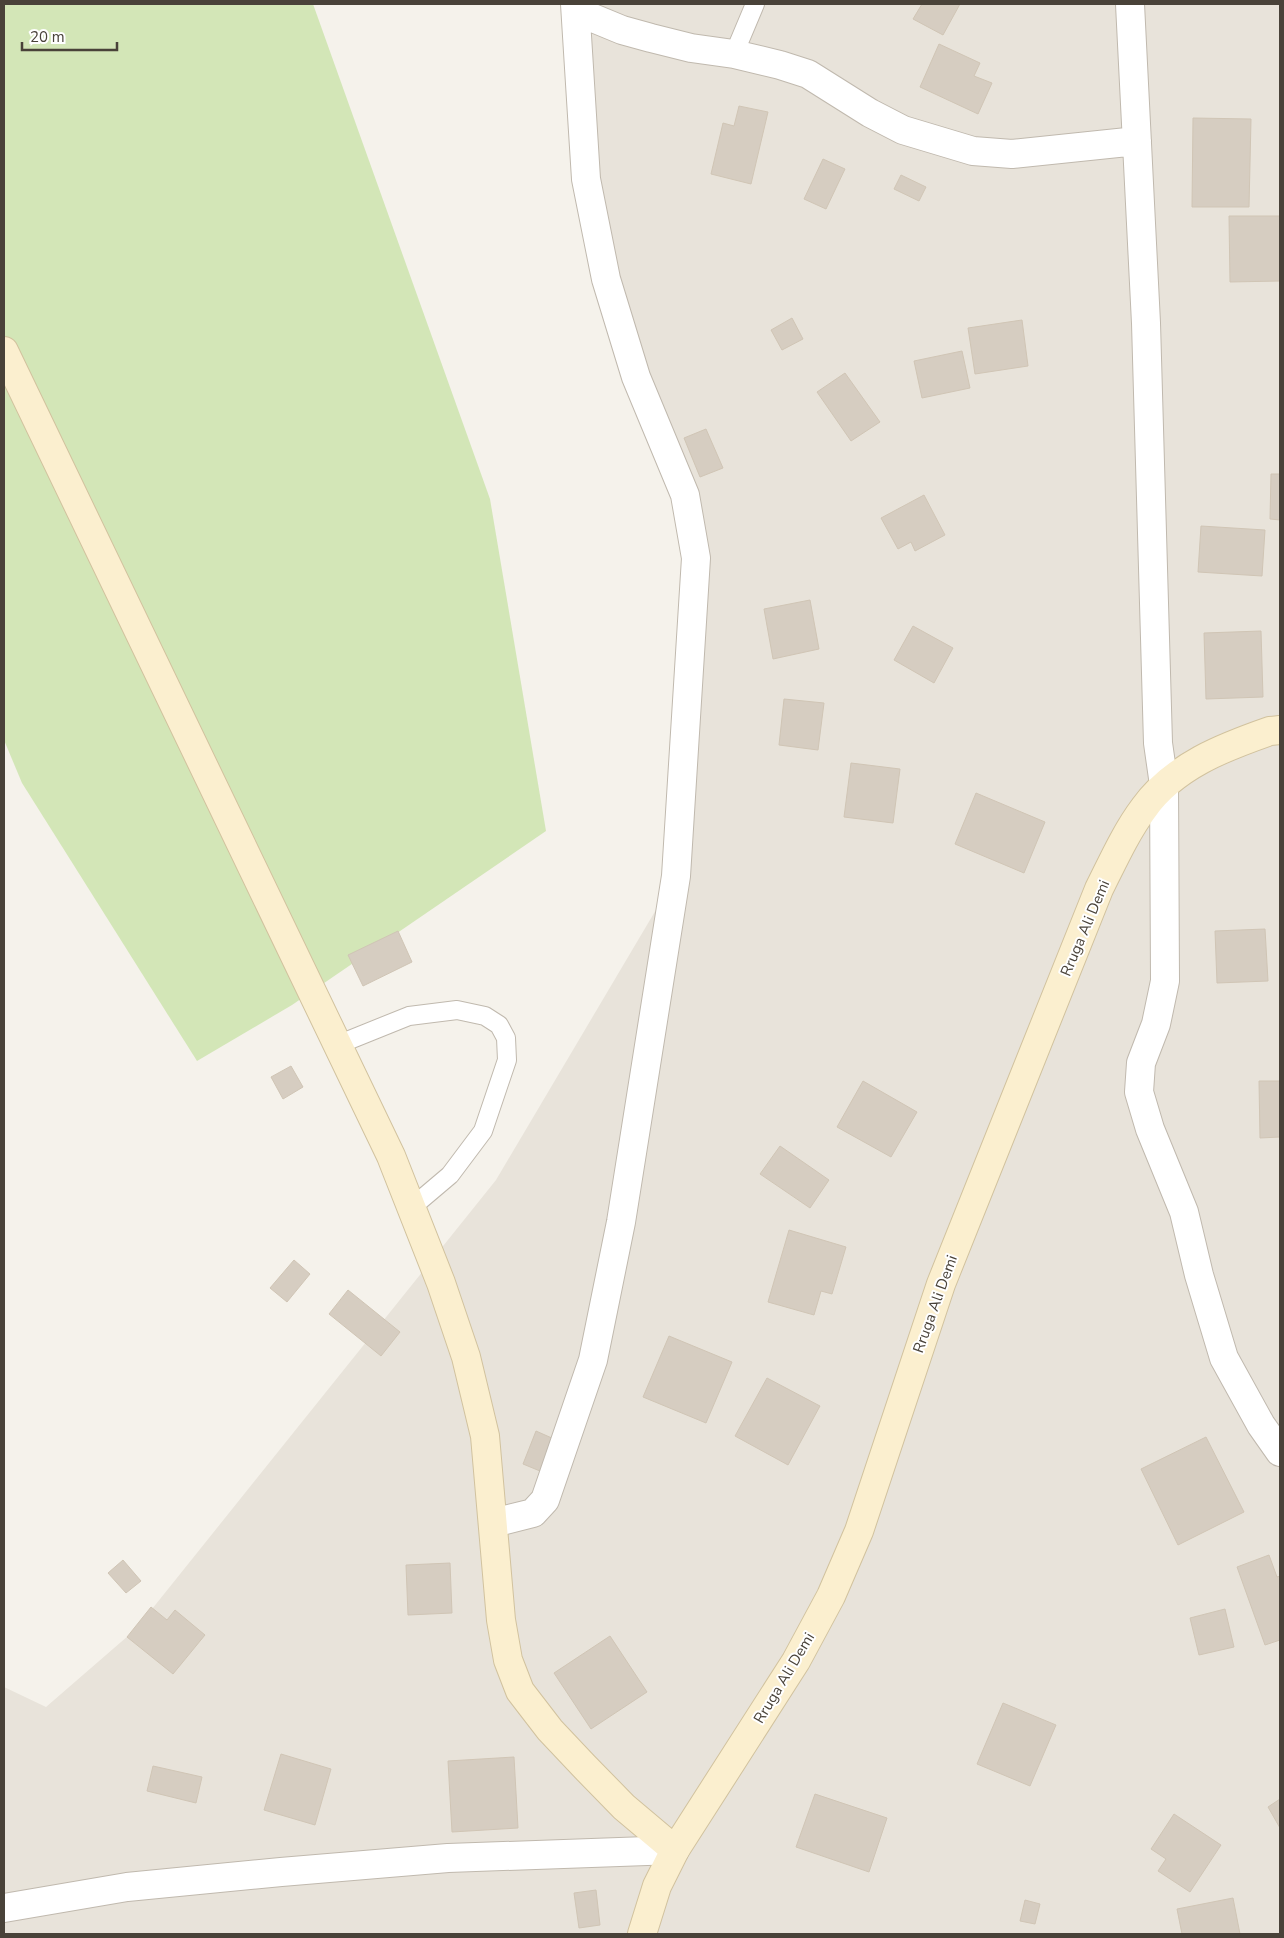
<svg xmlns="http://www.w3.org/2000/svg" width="1284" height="1938" viewBox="0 0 1284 1938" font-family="'Nunito Sans',sans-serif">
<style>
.residential{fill:#e8e3da}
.green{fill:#d3e6b7}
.building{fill:#d6cdc1;stroke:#d0c5b5}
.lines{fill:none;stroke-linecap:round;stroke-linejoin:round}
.lane-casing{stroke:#c0b9ae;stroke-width:20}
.street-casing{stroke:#c0b9ae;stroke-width:30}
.secondary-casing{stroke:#d1c29e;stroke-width:30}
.lane{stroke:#fff;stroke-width:18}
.street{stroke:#fff;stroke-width:28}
.secondary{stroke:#fbefcf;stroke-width:28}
.labels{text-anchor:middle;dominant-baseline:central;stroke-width:4;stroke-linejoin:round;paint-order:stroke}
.street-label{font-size:15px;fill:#494239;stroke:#fff}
</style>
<rect width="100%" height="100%" fill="#f5f2eb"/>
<path class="residential" d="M574 4H1280V1934H4V1687L46 1707 136 1629 496 1180 676 876 696 558 586 179Z"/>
<path class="green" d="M4 4H313L490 499 546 831 292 1005 197 1061 22 783 4 740Z"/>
<path class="building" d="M922 4H960L943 35 913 19Z
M939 44 980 63 974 76 992 83 978 114 920 87Z
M739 106 768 112 751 184 711 174 723 123 734 126Z
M1193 118 1251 119 1249 207H1192Z
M823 159 845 169 826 209 804 199Z
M901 175 926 187 919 201 894 189Z
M1229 216H1280V281L1230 282Z
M792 318 803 339 782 350 771 330Z
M1022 320 1028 366 975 374 968 328Z
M962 351 970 388 922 398 914 361Z
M845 373 880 422 851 441 817 392Z
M706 429 723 468 700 477 684 438Z
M1271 474H1280V520L1270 519Z
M924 495 945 535 915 551 911 542 898 549 881 518Z
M1201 526 1265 530 1262 576 1198 572Z
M810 600 819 649 773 659 764 609Z
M913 626 953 648 934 683 894 660Z
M1261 631 1263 697 1206 699 1204 633Z
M784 699 824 703 818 750 779 745Z
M851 763 900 769 893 823 844 817Z
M976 793 1045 822 1024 873 955 844Z
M1265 929 1268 981 1217 983 1215 931Z
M398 931 412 962 363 986 348 955Z
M291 1066 303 1087 283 1099 271 1077Z
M863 1081 917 1112 891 1157 837 1127Z
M1259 1081H1280V1137L1260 1138Z
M780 1146 829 1180 810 1208 760 1174Z
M789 1230 846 1247 832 1294 821 1291 814 1315 768 1302Z
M294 1260 310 1274 287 1302 270 1288Z
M348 1290 400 1332 381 1356 329 1314Z
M669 1336 732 1362 706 1423 643 1397Z
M767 1378 820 1406 788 1465 735 1436Z
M536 1431 554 1439 540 1471 523 1464Z
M1206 1437 1244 1512 1178 1545 1141 1469Z
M1269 1555 1277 1577 1280 1576V1640L1265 1645 1237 1567Z
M123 1560 141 1581 126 1593 108 1573Z
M450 1563 452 1613 408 1615 406 1565Z
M151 1607 167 1620 175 1610 205 1635 173 1674 127 1637Z
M1225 1609 1234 1647 1199 1655 1190 1618Z
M610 1636 647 1692 591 1729 554 1673Z
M1003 1703 1056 1725 1030 1786 977 1764Z
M281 1754 331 1769 315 1825 264 1810Z
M514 1757 518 1828 452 1832 448 1761Z
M153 1766 202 1777 196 1803 147 1791Z
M815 1794 887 1818 869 1872 796 1847Z
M1280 1799V1828L1268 1807Z
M1174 1814 1221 1845 1190 1892 1158 1871 1166 1859 1151 1849Z
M596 1890 600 1925 579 1928 574 1893Z
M1233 1898 1240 1934H1182L1177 1909Z
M1025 1900 1040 1904 1035 1924 1020 1921Z"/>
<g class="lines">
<defs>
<path id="lane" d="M734 54 755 4
M337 1045 409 1016 457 1010 485 1016 499 1025 506 1038 507 1060 483 1131 450 1175 411 1208"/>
<path id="street" d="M1130 4 1146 323 1158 743 1164 785 1165 981 1156 1024 1141 1063 1139 1092 1150 1129 1184 1212 1199 1275 1224 1358 1261 1425 1280 1452
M576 11 622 30 651 38 691 48 734 54 780 65 808 74 870 113 903 130 973 151 1012 154 1137 141
M493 1523 533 1513 545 1500 593 1360 621 1222 676 876 696 558 685 495 636 377 606 279 586 179 575 4
M4 1908 127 1887 281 1872 448 1858 675 1850"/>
<path id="secondary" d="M4 351 391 1156 441 1283 466 1357 485 1436 501 1620 508 1660 520 1691 550 1730 584 1766 624 1807 675 1850
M642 1934 657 1886 675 1850 796 1661 831 1596 859 1531 941 1284 1099 889C1113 861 1126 832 1144 808 1174 766 1224 747 1270 731L1280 730"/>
</defs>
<use href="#lane" class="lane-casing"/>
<use href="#street" class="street-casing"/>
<use href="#secondary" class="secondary-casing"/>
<use href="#lane" class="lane"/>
<use href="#street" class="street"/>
<use href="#secondary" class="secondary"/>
</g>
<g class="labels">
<g class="street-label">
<text transform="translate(1085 928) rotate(-67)">Rruga Ali Demi</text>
<text transform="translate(935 1304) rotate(-70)">Rruga Ali Demi</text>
<text transform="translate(784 1678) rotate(-59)">Rruga Ali Demi</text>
</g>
</g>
<rect width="1284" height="1938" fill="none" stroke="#494239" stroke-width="10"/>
<path d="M22 42v8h95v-8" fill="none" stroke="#494239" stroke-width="2.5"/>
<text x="30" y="42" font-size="15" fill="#494239" stroke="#ffffff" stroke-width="4" paint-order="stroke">20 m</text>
</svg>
